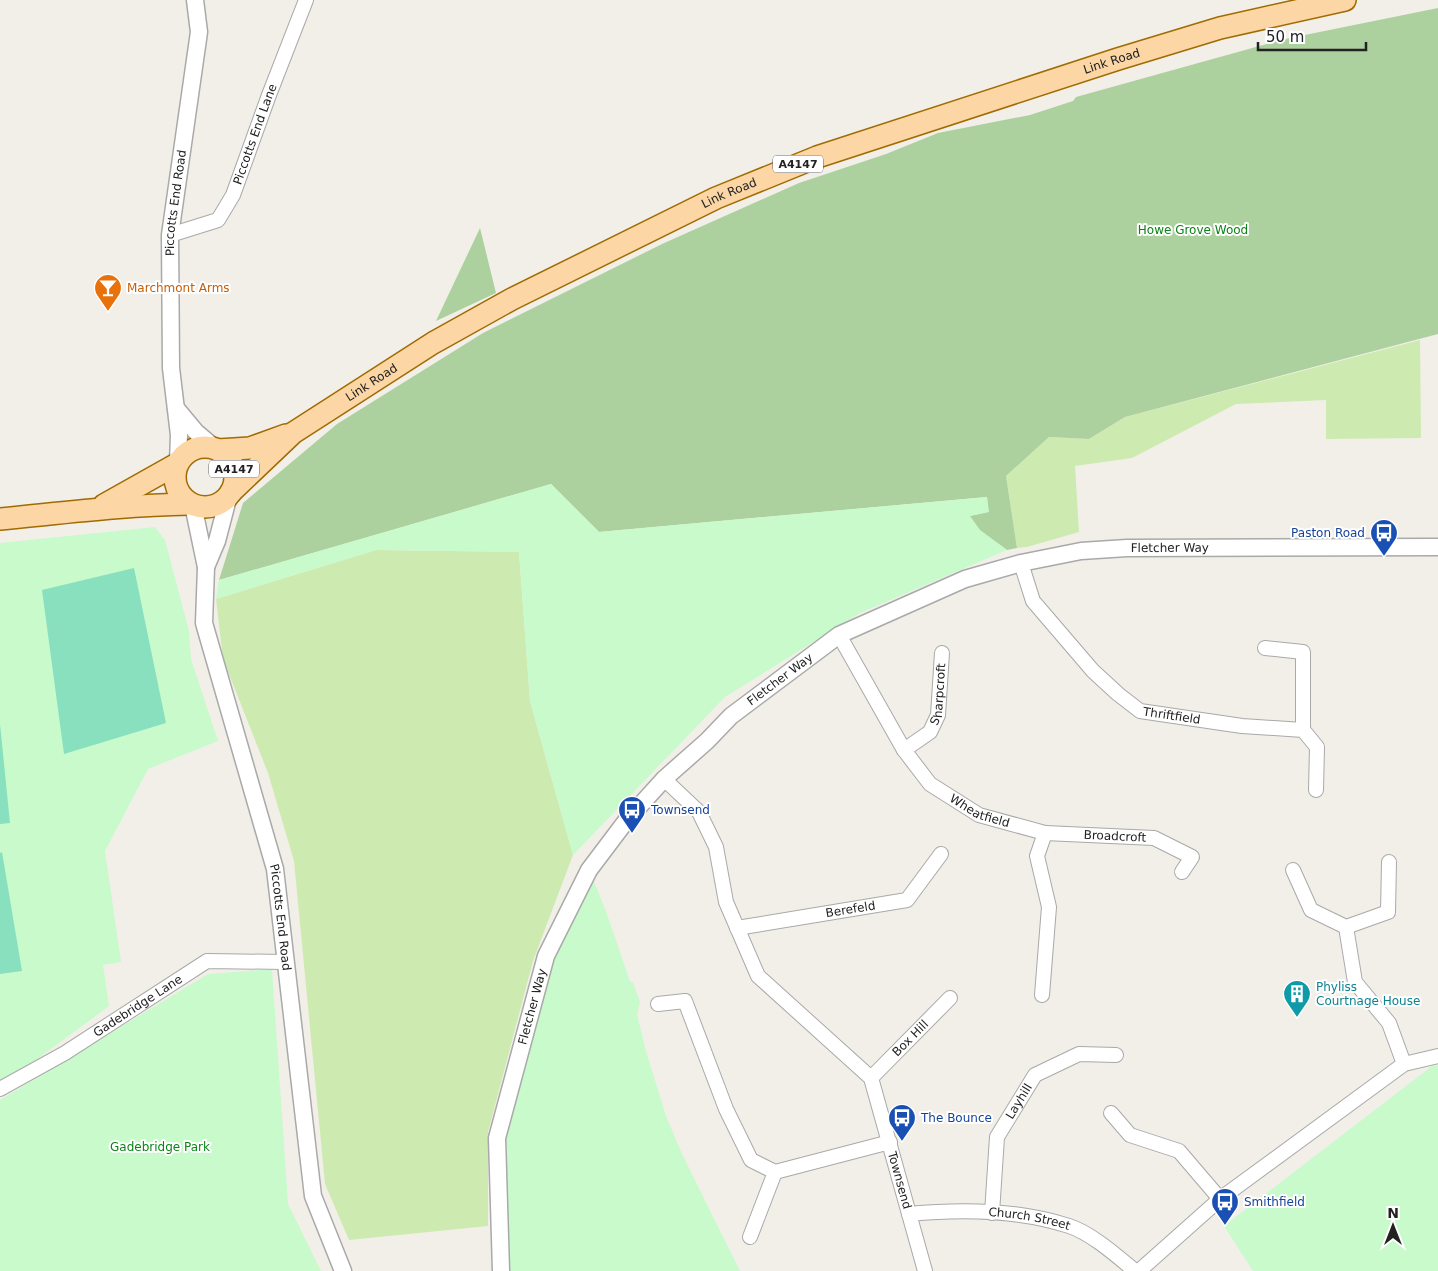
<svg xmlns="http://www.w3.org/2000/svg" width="1438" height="1271" viewBox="0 0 1438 1271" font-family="'DejaVu Sans',sans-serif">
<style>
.grass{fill:#cdebb0}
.forest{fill:#add19e}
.park{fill:#c8facc}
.pitch{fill:#88e0be}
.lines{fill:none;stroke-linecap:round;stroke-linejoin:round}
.minor-casing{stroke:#a9a9a9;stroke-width:16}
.tertiary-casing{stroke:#a9a9a9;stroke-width:19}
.primary-casing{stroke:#a06b00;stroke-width:24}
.minor{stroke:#fff;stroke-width:14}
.tertiary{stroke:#fff;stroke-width:16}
.primary{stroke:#fcd6a4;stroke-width:21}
.labels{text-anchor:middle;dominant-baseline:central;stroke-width:4;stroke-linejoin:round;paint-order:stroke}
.shield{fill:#fff;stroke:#646464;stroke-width:1}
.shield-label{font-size:11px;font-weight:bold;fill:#222}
.street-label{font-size:12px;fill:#222;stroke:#fff}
.park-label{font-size:12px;fill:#0c8416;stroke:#fff}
.food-label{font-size:12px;fill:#c56008;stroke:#fff;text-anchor:start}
.transit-label{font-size:12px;fill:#164399;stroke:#fff;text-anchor:start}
.culture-label{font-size:12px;fill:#0d838f;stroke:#fff;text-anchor:start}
</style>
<rect width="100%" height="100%" fill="#f2efe9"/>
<path class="grass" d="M1420 340 1421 438 1326 439V400L1236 404 1132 458 1075 466 1079 532 1027 547 1017 548 1006 476 1049 437 1089 439 1125 417Z
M376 550 519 552 530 701 573 855 533 961 488 1132V1226L349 1240 325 1184 294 861 268 773 223 659 216 599Z"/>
<path class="forest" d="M1438 8V334L1125 417 1089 439 1049 437 1006 476 1017 548 1007 550 979 530 969 516 988 512 987 497 599 532 551 484 219 580 243 503 337 424 483 333 662 244 799 183 886 154 938 133 1030 115 1073 101 1076 97 1285 39Z
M480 228 496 293 436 321Z"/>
<path class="park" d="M551 484 599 532 987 497 989 512 970 516 980 530 1007 550 860 613 725 697 573 855 530 701 519 552 376 550 216 599 219 580Z
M155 527 165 540 189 631 191 659 218 741 148 769 105 851 121 962 103 965 109 1006 32 1063 0 1080V543Z
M589 870C606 908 617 943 630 982H633L640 1002 637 1014 646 1051 666 1116 682 1154 740 1271H501L497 1138 546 956Z
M272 969 288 1204 321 1271H0V1100L208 974Z
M1432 1066H1438V1271H1253L1224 1226Z"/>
<path class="pitch" d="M134 568 166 723 64 754 42 590Z
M0 724 10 823 0 824Z
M2 852 22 971 0 974V853Z"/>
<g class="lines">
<defs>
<g id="minor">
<path id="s1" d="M170 235 218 220 233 195 269 95 306 0"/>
<path id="s2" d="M1021 563 1033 601 1093 671 1118 694 1140 711 1242 726 1303 730 1317 747 1316 790"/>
<path id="s3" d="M839 635 904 750 930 784 979 815 1045 833 1037 856 1049 907 1042 995"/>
<path d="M1265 648 1303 652V730"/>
<path id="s4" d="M904 750 930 732 938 715 942 653"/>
<path id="s5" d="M664 779 699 812 716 847 726 902 758 976 871 1078 925 1271"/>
<path id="s6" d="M1045 833 1154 838 1192 857 1182 872"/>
<path d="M1293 870 1311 910 1346 927 1388 912 1389 862"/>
<path d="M1346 927 1355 982 1389 1023 1404 1064"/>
<path id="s7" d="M737 928 907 900 941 854"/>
<path d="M658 1004 685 1001 726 1109 751 1160 775 1172 890 1142"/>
<path id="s8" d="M871 1078 950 998"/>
<path id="s9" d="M0 1089 65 1053 207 961 285 962"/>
<path d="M1111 1113 1130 1135 1179 1151 1220 1199"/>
<path id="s10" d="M992 1213 997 1137 1035 1075 1079 1054 1116 1055"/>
<path id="s11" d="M909 1214C960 1209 1020 1210 1069 1226 1091 1233 1117 1256 1135 1271"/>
<path d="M750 1237 775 1172"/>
<path d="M1139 1271 1220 1199 1404 1064 1438 1056"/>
</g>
<g id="tertiary">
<path d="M176 408 196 432 216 449"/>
<path id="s12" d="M178 462 179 435 171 368 170 235 199 32 195 0"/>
<path id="s13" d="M193 505 206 567 204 623 275 869 313 1196 343 1271"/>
<path d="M206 567 217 541 229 495"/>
<path id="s14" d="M501 1271 497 1138 546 956 589 870 626 821 664 779 707 741 731 716 839 635 965 579 1021 563 1081 551 1127 548 1438 547"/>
</g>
<g id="primary">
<circle cx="205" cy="477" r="30"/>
<path d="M218 450 250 448 286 435"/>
<path id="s15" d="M231 492 293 433 433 343 512 299 716 198 817 157 1118 59 1220 28 1345 0"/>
<path d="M104 505 177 464"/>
<path d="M0 519C63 513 125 505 189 504"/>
</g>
</defs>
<use href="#minor" class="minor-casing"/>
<use href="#tertiary" class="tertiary-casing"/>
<use href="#primary" class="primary-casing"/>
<use href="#minor" class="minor"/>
<use href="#tertiary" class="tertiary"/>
<use href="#primary" class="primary"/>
</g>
<defs>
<symbol id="bar-pin" viewBox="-11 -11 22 30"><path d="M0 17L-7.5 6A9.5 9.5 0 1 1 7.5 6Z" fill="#e8710a" stroke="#fff"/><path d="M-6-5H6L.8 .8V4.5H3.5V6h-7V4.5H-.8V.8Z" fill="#fff"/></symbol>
<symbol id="bus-pin" viewBox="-11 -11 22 30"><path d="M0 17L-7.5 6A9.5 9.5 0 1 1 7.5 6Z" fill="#1a4fb4" stroke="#fff"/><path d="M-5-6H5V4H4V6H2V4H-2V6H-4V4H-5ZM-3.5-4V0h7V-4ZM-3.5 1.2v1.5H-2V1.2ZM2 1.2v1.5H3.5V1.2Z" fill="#fff"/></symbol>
<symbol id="building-pin" viewBox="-11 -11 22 30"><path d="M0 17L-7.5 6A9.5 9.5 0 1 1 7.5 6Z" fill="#0f9aa8" stroke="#fff"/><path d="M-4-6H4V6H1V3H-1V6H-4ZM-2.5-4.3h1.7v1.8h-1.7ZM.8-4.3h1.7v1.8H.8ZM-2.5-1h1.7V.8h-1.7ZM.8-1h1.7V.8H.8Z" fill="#fff"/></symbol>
</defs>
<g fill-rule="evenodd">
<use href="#bar-pin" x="92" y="272" width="32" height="43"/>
<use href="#bus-pin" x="1368" y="517" width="32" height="43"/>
<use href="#bus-pin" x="616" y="794" width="32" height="43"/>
<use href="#building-pin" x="1281" y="978" width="32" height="43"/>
<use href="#bus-pin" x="886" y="1102" width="32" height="43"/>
<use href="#bus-pin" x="1209" y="1186" width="32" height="43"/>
</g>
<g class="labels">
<g class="shield">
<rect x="773" y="155.5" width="50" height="17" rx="4"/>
<rect x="209" y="460.5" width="50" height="17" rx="4"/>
</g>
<g class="shield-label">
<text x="798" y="164">A4147</text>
<text x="234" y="469">A4147</text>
</g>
<g class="street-label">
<text stroke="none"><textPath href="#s15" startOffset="989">Link Road</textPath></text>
<text stroke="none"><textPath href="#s1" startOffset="144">Piccotts End Lane</textPath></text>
<text stroke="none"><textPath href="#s15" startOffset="584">Link Road</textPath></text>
<text stroke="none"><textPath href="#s12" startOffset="260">Piccotts End Road</textPath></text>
<text stroke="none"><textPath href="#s15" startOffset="179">Link Road</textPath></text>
<text stroke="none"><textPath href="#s14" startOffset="1109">Fletcher Way</textPath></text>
<text stroke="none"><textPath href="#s14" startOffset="689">Fletcher Way</textPath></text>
<text stroke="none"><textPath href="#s4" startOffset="71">Sharpcroft</textPath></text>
<text stroke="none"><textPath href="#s2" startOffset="226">Thriftfield</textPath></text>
<text stroke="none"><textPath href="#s3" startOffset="232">Wheatfield</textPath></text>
<text stroke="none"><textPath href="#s6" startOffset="70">Broadcroft</textPath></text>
<text stroke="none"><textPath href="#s7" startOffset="115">Berefeld</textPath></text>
<text stroke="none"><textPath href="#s13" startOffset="424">Piccotts End Road</textPath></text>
<text stroke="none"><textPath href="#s9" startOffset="161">Gadebridge Lane</textPath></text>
<text stroke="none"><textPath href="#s14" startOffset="269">Fletcher Way</textPath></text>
<text stroke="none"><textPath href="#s8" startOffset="56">Box Hill</textPath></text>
<text stroke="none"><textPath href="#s10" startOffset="118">Layhill</textPath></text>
<text stroke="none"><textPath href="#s5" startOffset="482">Townsend</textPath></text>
<text stroke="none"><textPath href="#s11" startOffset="121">Church Street</textPath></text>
</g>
<g class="park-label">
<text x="1193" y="230">Howe Grove Wood</text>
<text x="160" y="1147">Gadebridge Park</text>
</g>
<g class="food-label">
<text x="127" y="288">Marchmont Arms</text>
</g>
<g class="transit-label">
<text x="1365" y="533" text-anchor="end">Paston Road</text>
<text x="651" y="810">Townsend</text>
<text x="921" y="1118">The Bounce</text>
<text x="1244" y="1202">Smithfield</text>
</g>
<g class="culture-label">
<text x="1316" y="987">Phyliss<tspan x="1316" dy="14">Courtnage House</tspan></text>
</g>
</g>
<g transform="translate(1393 1226)" stroke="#ffffff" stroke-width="4" paint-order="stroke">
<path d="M0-4L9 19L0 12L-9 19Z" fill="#222222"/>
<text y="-8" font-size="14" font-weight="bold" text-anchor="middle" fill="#222222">N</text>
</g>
<path d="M1258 42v8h108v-8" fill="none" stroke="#222222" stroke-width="2.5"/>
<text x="1266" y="42" font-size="15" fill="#222222" stroke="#ffffff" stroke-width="4" paint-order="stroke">50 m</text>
</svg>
